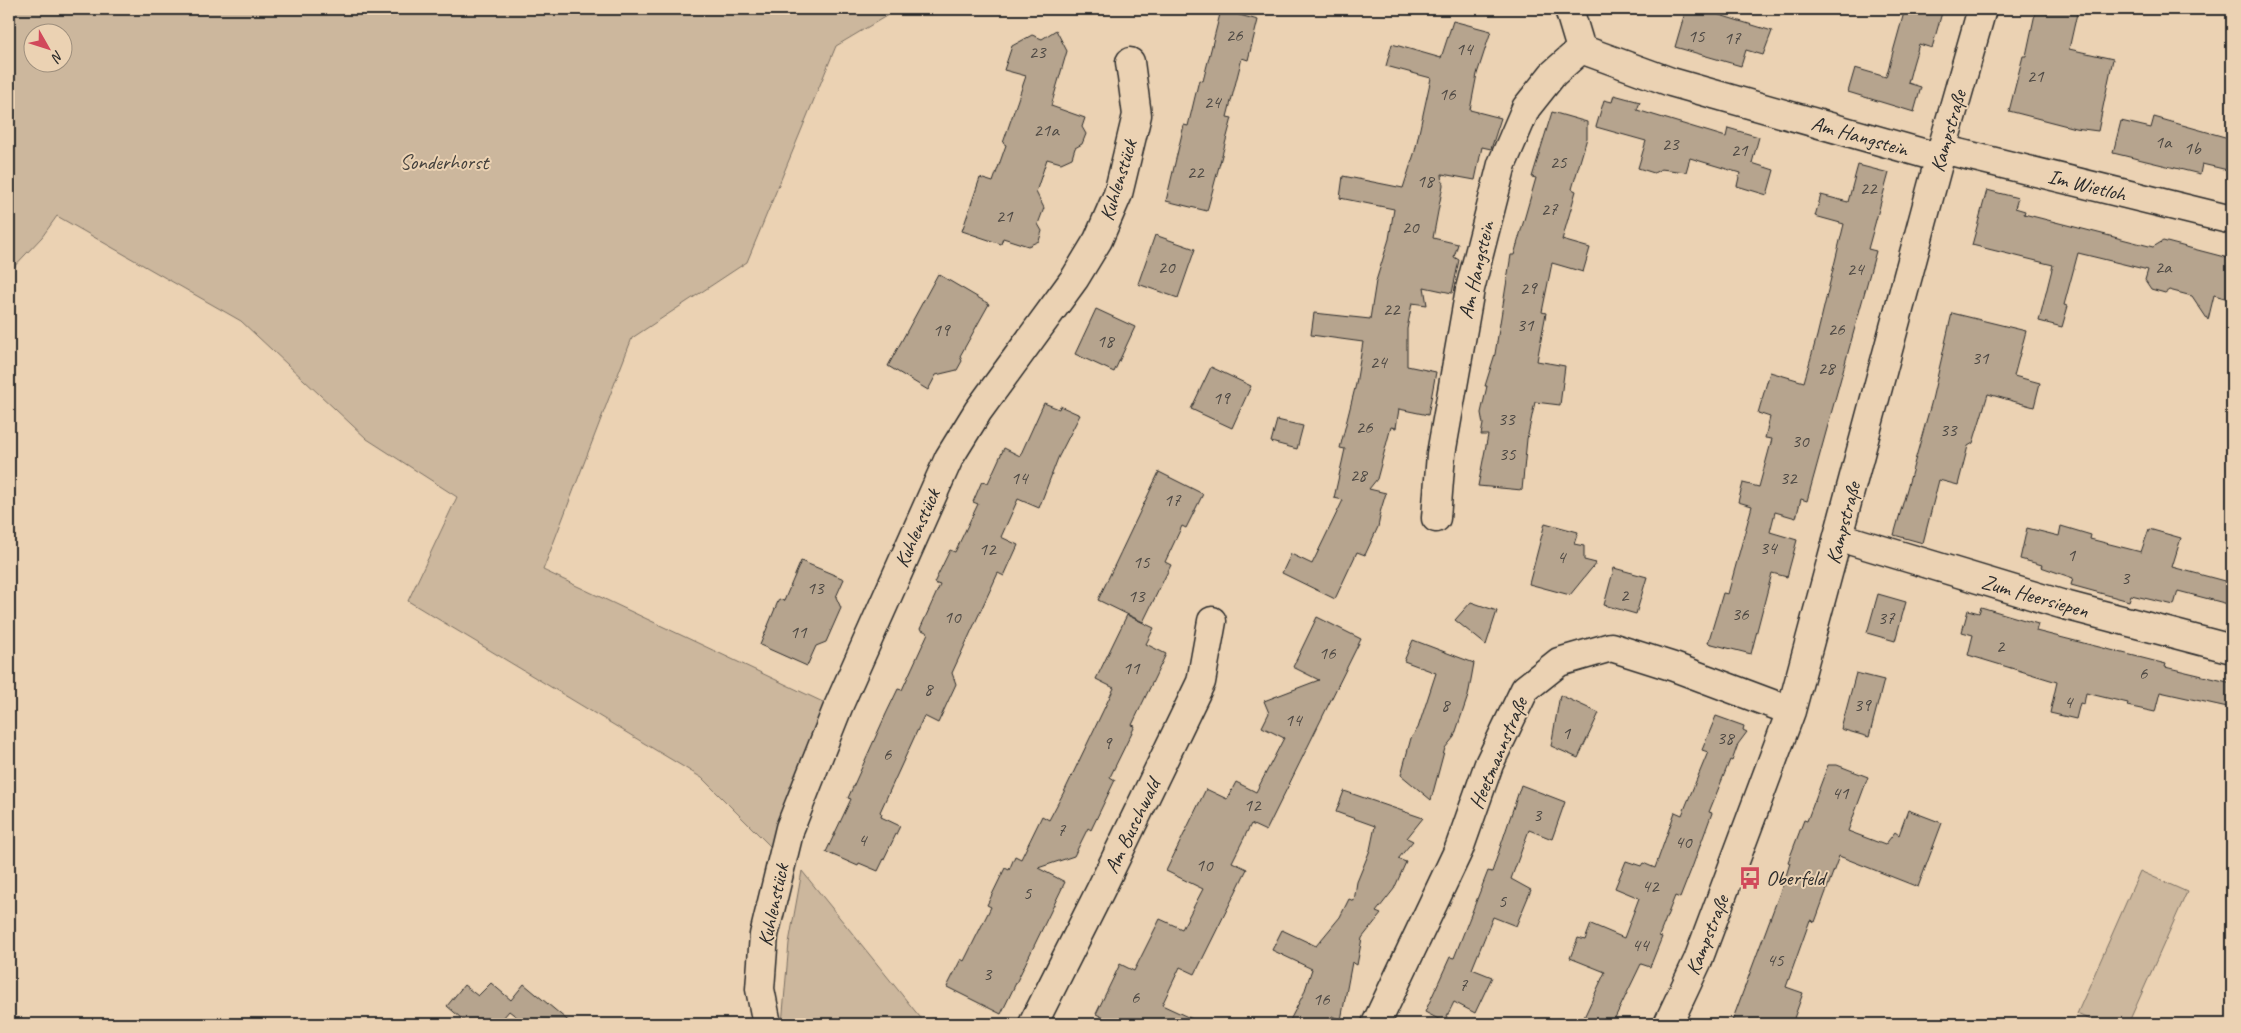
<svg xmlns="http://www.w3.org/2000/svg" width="2241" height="1033" viewBox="0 0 2241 1033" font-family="Caveat,sans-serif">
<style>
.green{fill:#ccb79d;stroke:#7c7164;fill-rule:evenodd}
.building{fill:#b6a48e;stroke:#2b2b2b}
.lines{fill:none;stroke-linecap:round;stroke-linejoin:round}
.minor-casing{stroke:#2b2b2b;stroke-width:31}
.minor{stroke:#ebd2b3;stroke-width:28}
.labels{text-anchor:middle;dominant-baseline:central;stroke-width:4;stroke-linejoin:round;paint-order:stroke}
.number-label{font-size:19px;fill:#4e4944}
.street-label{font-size:21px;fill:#2b2b2b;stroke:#ebd2b3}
.park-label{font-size:21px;fill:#43403c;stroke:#ebd2b3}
.poi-label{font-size:21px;fill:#2b2b2b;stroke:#ebd2b3;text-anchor:start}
</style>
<rect width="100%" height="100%" fill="#ebd2b3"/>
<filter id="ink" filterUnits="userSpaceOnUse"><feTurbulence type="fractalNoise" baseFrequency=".02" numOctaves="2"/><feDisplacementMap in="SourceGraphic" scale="10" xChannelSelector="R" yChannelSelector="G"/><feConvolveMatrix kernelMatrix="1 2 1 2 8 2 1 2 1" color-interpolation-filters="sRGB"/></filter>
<g filter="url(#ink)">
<path class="green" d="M9 9H898L836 46 747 262 632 338 543 570 825 703 773 849 702 778 408 601 457 497 367 439 241 321 57 216 42 237 9 272ZM32 32H62V62H32Z
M802 871 915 1011 926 1024H782L789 943Z
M2140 871 2187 892 2128 1024H2100L2077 1014Z"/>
<path class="building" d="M1686 9H1700L1772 31 1763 55 1746 50 1741 66 1675 47Z
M1905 9H1943L1932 48 1919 44 1913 64 1908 83 1921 87 1914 112 1848 92 1855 68 1886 77Z
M2036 9H2078L2069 49 2113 59 2098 131 2075 128 2009 111 2023 56H2026Z
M1221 10 1258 20 1248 60 1242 58 1227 117 1232 118 1207 211 1166 201 1184 125 1188 126 1199 80 1203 81Z
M1453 21 1491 31 1477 74 1470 110 1501 118 1491 149 1482 147 1475 180 1442 174 1443 185 1433 238 1458 244 1454 257 1459 260 1452 293 1424 287 1427 305 1412 303 1407 329V366L1436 372 1428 415 1399 409 1396 428 1391 427 1377 479 1369 489 1386 493 1379 516 1380 517 1378 527 1365 555 1357 552 1335 599 1282 573 1291 554 1312 564 1343 500 1334 498 1345 449 1340 448 1356 384 1363 342 1311 335 1314 313 1370 319 1376 281 1389 239 1394 209 1340 198 1343 176 1403 188 1415 151 1431 78 1386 66 1392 44 1441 58Z
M1056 30 1067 51 1051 106 1085 118 1082 127 1086 134 1082 144 1075 148 1072 158 1061 163 1047 159 1036 192 1044 208 1038 224 1042 231 1039 241 1028 246 1003 238 1001 244 962 231 980 178 993 182 1006 145 1003 143 1026 76 1004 70 1012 46 1032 35 1042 39Z
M1614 95 1640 102 1637 110 1726 137 1728 128 1759 137 1752 163 1774 170 1767 195 1737 186 1740 173 1690 158 1686 172 1661 169 1654 173 1638 168 1646 141 1596 127 1604 100 1612 102Z
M1552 112 1587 122V138L1572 189 1576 191 1562 240 1590 248 1583 272 1552 263 1542 312 1546 313 1537 361 1565 366 1560 405 1535 402 1527 439 1522 490 1478 486 1488 435H1481L1483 424 1481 413 1487 386H1485L1495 354 1511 255H1514L1536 178 1532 177Z
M2154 117 2232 139V171L2202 164 2200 174 2113 153 2121 121 2151 128Z
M1858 165 1889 173 1868 249 1876 251 1807 501 1801 499 1796 518 1775 512 1770 532 1797 540 1787 577 1772 573 1751 654 1708 643 1723 593 1728 594 1752 506 1738 502 1743 483 1759 487 1772 439 1765 438 1770 417 1758 413 1770 372 1804 382 1817 336 1844 224 1815 216 1821 195 1848 202Z
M1987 190 2018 198 2015 208 2025 211 2024 214 2153 247 2163 241 2232 259V300L2214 295 2208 320 2192 296 2169 290 2165 293 2151 289 2145 280 2148 270 2078 253 2064 305 2068 306 2062 327 2039 321 2053 265 1972 245Z
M1155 235 1195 249 1178 298 1138 284Z
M938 274 989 304 960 356 962 361 957 370 936 375 928 390 888 366Z
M1096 309 1135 327 1114 372 1075 354Z
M1952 313 2026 331 2014 376 2040 383 2034 407 1988 394 1973 443 1968 446 1958 485 1939 480 1923 543 1894 535 1931 404Z
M1211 367 1251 386 1232 428 1191 409Z
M1044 403 1059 409 1060 406 1080 415 1058 458 1039 508 1018 499 1001 537 1018 545 1004 576 998 573 952 673 956 684 938 723 924 716 880 812 882 814 881 817 900 826 878 871 859 863 858 866 826 852 851 799 848 798 886 714 898 689 902 690 928 633 920 629 940 585 934 583 950 550 955 552 978 504 973 502 982 481 988 483 1004 448 1020 456Z
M1277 420 1303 426 1297 449 1271 442Z
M1159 472 1203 494 1186 528 1182 526 1165 562 1171 565 1143 622 1098 600Z
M1545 523 1578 532 1574 544 1584 546V560L1596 563 1570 595 1529 584Z
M2061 526 2091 535 2090 539 2141 552 2149 529 2181 538 2172 567 2232 583V605L2178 591 2174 605 2131 595 2129 601 2071 585 2073 578 2041 567 2042 565 2020 559 2027 528 2059 536Z
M801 561 844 579 836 597 841 608 826 642 816 646 807 666 760 645 779 599 784 601Z
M1614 568 1647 577 1636 614 1604 605Z
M1878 594 1906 602 1895 641 1867 633Z
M1471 602 1497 611 1486 645 1455 620Z
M1981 607 2038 624 2036 631 2166 664 2165 667 2232 683V708L2160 692 2155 712 2127 706 2128 703 2086 693 2084 704 2080 703 2076 719 2050 713 2057 682 1968 655 1973 635 1962 632 1968 610 1979 613Z
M1127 615 1154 628 1146 644 1166 654 1132 725 1135 726 1110 777 1115 780 1091 830 1088 828 1074 856 1038 868 1065 882 1001 1014 947 987 961 959 964 961 991 907 987 905 1005 868 1009 870 1015 856 1021 859 1042 816 1049 820 1066 788 1114 688 1096 679Z
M1317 617 1361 639 1266 831 1251 824 1232 862 1247 869 1195 974 1180 967 1162 1005 1203 1024H1116L1096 1014 1120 964 1134 971 1160 919 1182 929 1203 889 1166 871 1206 789 1227 799 1236 782 1256 792 1284 738 1262 727 1269 713 1264 701 1319 680 1293 667Z
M1413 640 1474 663 1468 696 1454 737 1445 748 1431 800 1401 775 1411 738 1418 728 1436 673 1404 661Z
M1856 673 1884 680 1869 737 1841 729Z
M1560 695 1599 713 1578 758 1551 746Z
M1716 716 1744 726 1743 730 1747 732 1738 744 1732 761 1730 760 1709 812 1712 813 1693 865 1680 898 1675 896 1659 936 1662 937 1650 967 1641 964 1612 1024H1581L1605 972 1570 958 1578 938 1585 940 1591 924 1624 938 1639 898 1615 888 1626 861 1641 866 1643 863 1655 868 1675 812 1682 815 1708 752 1702 750Z
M1828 765H1837L1868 777 1848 831 1885 845 1895 832 1899 835 1908 810 1942 823 1918 887 1839 856 1815 922 1810 920 1786 987 1803 993 1792 1024H1731L1785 879 1790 863 1788 862 1804 820 1807 821Z
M1521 785 1565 802 1552 839 1529 830 1511 879 1531 890 1516 926 1493 917 1472 969 1492 977 1475 1013 1454 1002 1444 1022 1425 1012 1450 957 1454 958 1488 871 1492 872Z
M1344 791 1423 818 1407 838 1413 841 1398 859 1406 862 1394 889 1376 912 1381 914 1362 938 1357 965 1352 962 1341 1020 1332 1016 1327 1024H1288L1304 993 1312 969 1272 950 1282 930 1316 946 1340 917 1349 899 1354 901 1357 882 1370 850 1375 826 1336 812Z
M491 983 511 1000 524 984 572 1024H526L509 1011 498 1024H468L447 1006 464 985 478 996Z"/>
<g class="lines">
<defs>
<path id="minor" d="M1569 9 1581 49
M1581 49 1671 82 1940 158
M1942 149 2232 220
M1436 518 1441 454 1470 289 1502 164 1526 108 1553 74 1581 49
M1839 537 2061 604 2232 649
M767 1024 760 989 764 935 790 828 838 707 949 458 978 411 1075 278 1098 240 1118 194 1137 115 1130 62
M1033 1024 1100 891 1201 682 1212 621
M1376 1024 1459 849 1489 764 1525 689 1559 662 1611 647 1674 667 1791 711
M1668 1024 1698 960 1791 711 1942 149 1982 9"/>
</defs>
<use href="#minor" class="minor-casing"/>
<use href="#minor" class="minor"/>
</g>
</g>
<defs>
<symbol id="bus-bare" viewBox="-9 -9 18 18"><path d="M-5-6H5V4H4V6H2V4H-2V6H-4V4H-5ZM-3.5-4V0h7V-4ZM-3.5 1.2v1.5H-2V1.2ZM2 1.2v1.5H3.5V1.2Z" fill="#d1495b" stroke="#ebd2b3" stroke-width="2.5" paint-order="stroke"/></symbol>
</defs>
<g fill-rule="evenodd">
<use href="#bus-bare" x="1734" y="862" width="32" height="32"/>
</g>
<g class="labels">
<g class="number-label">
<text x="1234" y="35">26</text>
<text x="1696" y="36">15</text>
<text x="1732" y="38">17</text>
<text x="1464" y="49">14</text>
<text x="1037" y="52">23</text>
<text x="2035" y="76">21</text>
<text x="1447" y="94">16</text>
<text x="1212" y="102">24</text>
<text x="1046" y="130">21a</text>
<text x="2163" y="142">1a</text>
<text x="1670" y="144">23</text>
<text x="2192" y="148">1b</text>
<text x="1739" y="150">21</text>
<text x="1558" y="162">25</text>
<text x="1195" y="172">22</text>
<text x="1425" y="181">18</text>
<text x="1868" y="188">22</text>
<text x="1549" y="209">27</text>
<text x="1004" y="216">21</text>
<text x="1410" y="227">20</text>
<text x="1166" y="267">20</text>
<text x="2163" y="267">2a</text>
<text x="1855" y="269">24</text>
<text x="1528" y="288">29</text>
<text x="1391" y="309">22</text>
<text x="1525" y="325">31</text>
<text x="1836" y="329">26</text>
<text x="941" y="330">19</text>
<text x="1105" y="341">18</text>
<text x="1980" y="358">31</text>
<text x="1378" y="362">24</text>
<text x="1826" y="368">28</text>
<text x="1221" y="398">19</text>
<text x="1506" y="419">33</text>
<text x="1364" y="427">26</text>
<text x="1948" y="430">33</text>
<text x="1800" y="441">30</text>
<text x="1507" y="454">35</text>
<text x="1358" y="475">28</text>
<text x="1019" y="478">14</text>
<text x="1788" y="478">32</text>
<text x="1172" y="500">17</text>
<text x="1768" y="548">34</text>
<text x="987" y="549">12</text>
<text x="2071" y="555">1</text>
<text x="1561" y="557">4</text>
<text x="1141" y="562">15</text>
<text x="2125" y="578">3</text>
<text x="815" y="588">13</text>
<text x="1624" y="595">2</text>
<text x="1136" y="596">13</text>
<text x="1740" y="614">36</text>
<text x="952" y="617">10</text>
<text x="1886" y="618">37</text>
<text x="798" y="632">11</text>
<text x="2000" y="646">2</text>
<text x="1327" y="653">16</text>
<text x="1131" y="668">11</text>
<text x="2143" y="673">6</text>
<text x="928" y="689">8</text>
<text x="2068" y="702">4</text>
<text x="1445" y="705">8</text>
<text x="1862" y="705">39</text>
<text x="1293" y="720">14</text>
<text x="1566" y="733">1</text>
<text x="1725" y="738">38</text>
<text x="1107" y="743">9</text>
<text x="887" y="754">6</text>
<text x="1840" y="793">41</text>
<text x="1252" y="805">12</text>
<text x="1537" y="815">3</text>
<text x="1061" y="830">7</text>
<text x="862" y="840">4</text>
<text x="1683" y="842">40</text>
<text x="1204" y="865">10</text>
<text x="1650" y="886">42</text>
<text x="1027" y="893">5</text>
<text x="1502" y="901">5</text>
<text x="1640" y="945">44</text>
<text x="1775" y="960">45</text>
<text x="987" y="974">3</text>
<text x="1463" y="985">7</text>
<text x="1135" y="997">6</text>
<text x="1321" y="999">16</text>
</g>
<g class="street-label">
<text transform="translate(1948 131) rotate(-74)">Kampstraße</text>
<text transform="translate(1860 136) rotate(16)">Am Hangstein</text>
<text transform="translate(1118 180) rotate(-73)">Kuhlenstück</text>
<text transform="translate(2087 185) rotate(14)">Im Wietloh</text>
<text transform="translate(1476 270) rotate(-77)">Am Hangstein</text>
<text transform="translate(1843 523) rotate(-75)">Kampstraße</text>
<text transform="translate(917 528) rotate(-66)">Kuhlenstück</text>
<text transform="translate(2035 596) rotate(16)">Zum Heersiepen</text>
<text transform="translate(1498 753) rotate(-67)">Heetmannstraße</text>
<text transform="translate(1132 826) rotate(-64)">Am Buschwald</text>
<text transform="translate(773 905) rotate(-78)">Kuhlenstück</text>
<text transform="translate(1707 935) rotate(-68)">Kampstraße</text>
</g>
<g class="park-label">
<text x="444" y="162">Sonderhorst</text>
</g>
<g class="poi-label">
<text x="1766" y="878">Oberfeld</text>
</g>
</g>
<rect width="2241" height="1033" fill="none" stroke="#ebd2b3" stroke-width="30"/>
<rect x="15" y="15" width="2211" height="1003" fill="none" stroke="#2b2b2b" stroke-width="2" filter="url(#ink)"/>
<g transform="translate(48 48) rotate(129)"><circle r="24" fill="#ebd2b3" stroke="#9e8f7d"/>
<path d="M0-4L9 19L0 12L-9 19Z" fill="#d1495b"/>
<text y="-8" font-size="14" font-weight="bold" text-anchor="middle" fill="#2b2b2b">N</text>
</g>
</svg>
